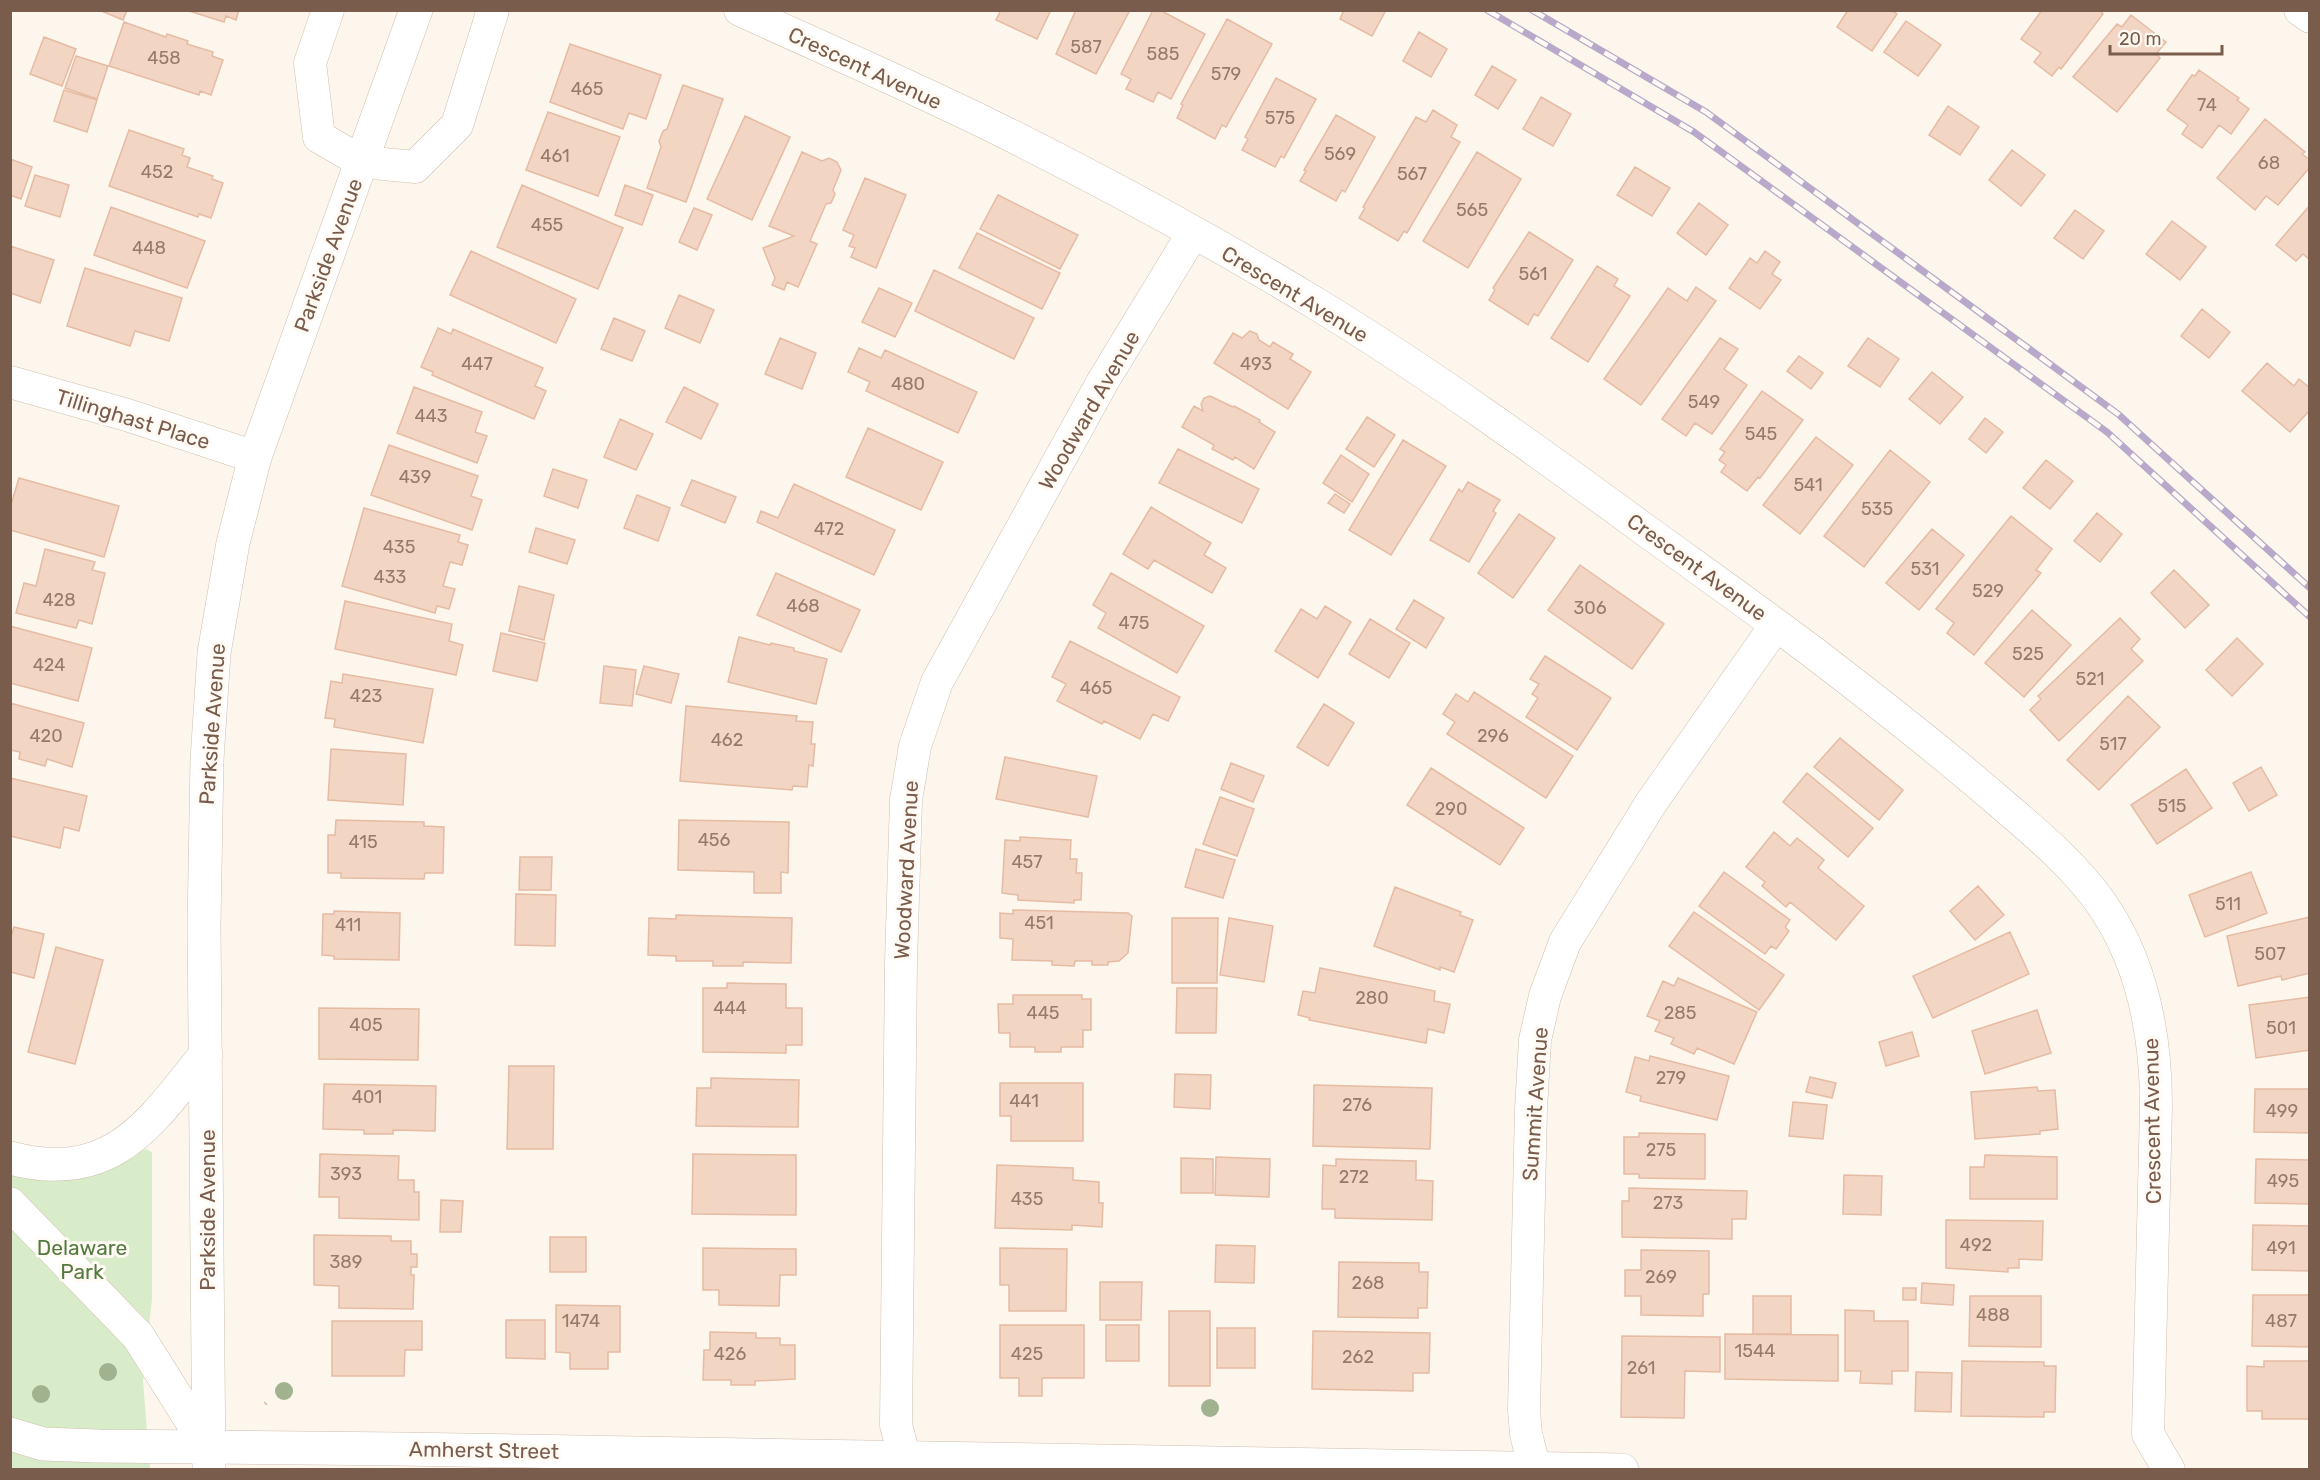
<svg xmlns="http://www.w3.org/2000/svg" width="2320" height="1480" viewBox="0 0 2320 1480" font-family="Rubik,sans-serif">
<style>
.green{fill:#d8ecc9}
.building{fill:#f3d5c3;stroke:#e6bba3;stroke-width:1.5}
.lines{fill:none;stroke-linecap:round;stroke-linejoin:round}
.minor-casing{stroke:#d1beb0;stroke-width:33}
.tertiary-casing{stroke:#d1beb0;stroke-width:34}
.path{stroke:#d9b8a5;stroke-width:4;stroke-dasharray:1.5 4.5;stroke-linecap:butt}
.minor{stroke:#fff;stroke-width:32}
.tertiary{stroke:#fff;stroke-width:33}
.rail-casing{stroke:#b9a8c9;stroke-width:7}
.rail{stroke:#fffaf3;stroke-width:4.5;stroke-dasharray:14;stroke-linecap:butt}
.tree{fill:#a0b28e}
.labels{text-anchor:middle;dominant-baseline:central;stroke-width:6;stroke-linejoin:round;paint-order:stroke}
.number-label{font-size:18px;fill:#987a6a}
.street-label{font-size:21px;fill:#7a5c4d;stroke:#fffaf3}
.park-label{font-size:21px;fill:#537a41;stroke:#fffaf3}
</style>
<rect width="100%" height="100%" fill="#fdf6ec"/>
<path class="green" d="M146 1149 152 1152V1299L143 1381 150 1469H11L10 1172 133 1154Z"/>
<path class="building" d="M99 10H127L123 20Z
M186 10H239L236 20 226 16 224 22Z
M1001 10H1051L1037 39 996 20Z
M1076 10H1130L1096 74 1056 54Z
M1153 10H1160L1205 34 1171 99 1158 92 1153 102 1126 89 1131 79 1121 74Z
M1344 10H1386L1372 36 1340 19Z
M1848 10H1891L1897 14 1872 51 1837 27Z
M2042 10H2100L2103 14 2061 69 2059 67 2052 76 2034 62 2041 53 2021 39Z
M2131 15 2166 42 2156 54 2160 58 2117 112 2073 77 2117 24 2122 27Z
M1227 19 1272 44 1226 127 1222 125 1215 139 1177 118 1183 105 1181 104Z
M1906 21 1941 45 1918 76 1884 52Z
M124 22 166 37 167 34 188 41 187 44 213 52 212 56 223 60 211 95 200 91 199 95 109 66Z
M1419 32 1447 49 1431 77 1403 61Z
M44 37 76 49 62 86 30 74Z
M570 44 661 75 646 119 629 113 623 129 550 102Z
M76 56 108 66 97 99 65 88Z
M1492 66 1516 80 1498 109 1475 95Z
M2199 70 2239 98 2237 100 2249 109 2231 134 2219 125 2202 148 2182 134 2188 125 2167 110 2192 75 2195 76Z
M1276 78 1316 99 1284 158 1281 156 1275 167 1242 150 1248 139 1245 137Z
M683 85 723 99 686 202 647 188 661 147 659 141 663 131 667 129Z
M64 90 97 100 87 132 54 121Z
M1541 97 1571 114 1553 146 1523 129Z
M1948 106 1979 127 1960 155 1929 135Z
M1433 110 1457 125 1451 137 1460 142 1407 233 1404 231 1398 241 1359 218 1365 208 1363 207 1416 117 1426 122Z
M548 112 620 137 598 196 526 170Z
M1336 115 1375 137 1345 192 1342 190 1336 201 1300 181 1306 171 1304 170Z
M745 116 790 137 752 220 707 199Z
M2265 119 2305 152 2302 154 2310 160V167L2278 205 2266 196 2255 210 2217 178Z
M129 130 184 149 182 155 190 158 187 167 213 176 212 179 223 183 211 218 199 214 198 217 109 186Z
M2012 150 2045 175 2021 206 1989 180Z
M802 152 822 161 829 158 837 162 841 170 833 190 835 194 831 203 826 204 810 241 817 244 798 287 787 282 784 290 772 285 775 278 763 248 794 236 769 226Z
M1477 152 1521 179 1468 268 1423 241Z
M10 159 32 167 21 199 10 195Z
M1635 167 1670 188 1652 216 1617 195Z
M35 175 69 185 60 217 25 206Z
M865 178 906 195 876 268 851 257 855 248 849 246 854 235 843 230Z
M522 185 623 228 598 289 497 247Z
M625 185 653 195 642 225 615 215Z
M998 195 1078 235 1060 269 980 229Z
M1699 203 1728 225 1706 255 1677 233Z
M2310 205V260L2303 254 2296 261 2276 245Z
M111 207 205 241 187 288 94 255Z
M694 208 712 215 697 250 679 242Z
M2075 210 2104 231 2083 259 2054 238Z
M2172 221 2206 247 2180 280 2146 254Z
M1529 232 1573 260 1538 316 1534 314 1528 325 1489 300 1495 290 1493 288Z
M977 233 1060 273 1042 309 959 268Z
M10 246 54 260 40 303 10 293Z
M471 251 576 299 556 343 450 295Z
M1765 251 1780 262 1772 274 1781 280 1760 309 1729 288 1750 258 1757 263Z
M1597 266 1618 279 1614 286 1630 296 1588 362 1551 338Z
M85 268 182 298 169 341 135 331 130 346 67 326Z
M934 270 1034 318 1014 359 915 311Z
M1696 287 1716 301 1641 405 1604 379 1668 288 1687 301Z
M879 288 912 303 895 337 862 322Z
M679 295 714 310 700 343 665 328Z
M2202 309 2230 332 2209 358 2181 336Z
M614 318 645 331 632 361 601 349Z
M438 328 451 334 453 329 543 368 535 386 546 391 534 419 432 375 433 372 421 367Z
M1250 331 1257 334 1259 340 1270 347 1273 342 1293 354 1290 359 1311 372 1288 409 1214 363 1233 333 1242 338Z
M780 338 816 353 802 389 765 374Z
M1720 338 1738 349 1724 369 1747 385 1712 434 1695 423 1686 436 1662 419Z
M1868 338 1899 359 1880 387 1848 366Z
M859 348 881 358 885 350 977 392 958 433 866 391 870 382 848 372Z
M1799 356 1823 373 1811 389 1787 371Z
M2267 363 2294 386 2299 379 2310 388V410L2290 432 2242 391Z
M1932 372 1963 397 1940 424 1909 399Z
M414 387 482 412 475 432 487 436 477 463 397 433Z
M684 387 718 404 701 439 666 422Z
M1762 391 1803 420 1760 478 1758 477 1747 491 1721 472 1726 465 1719 460 1725 452 1720 449Z
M1210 396 1233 407 1234 406 1260 420 1259 422 1275 432 1254 469 1235 457 1233 460 1212 449 1214 445 1182 427 1194 406 1203 411 1201 404 1204 398Z
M1367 417 1395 435 1374 467 1346 449Z
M1985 418 2003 432 1986 453 1969 439Z
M620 419 653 434 636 470 604 457Z
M868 428 943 462 921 510 846 477Z
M1816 437 1853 465 1800 534 1763 505Z
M1403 440 1446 466 1391 555 1349 530Z
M389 445 478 476 471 496 482 500 472 530 371 495Z
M1178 449 1259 489 1242 523 1159 483Z
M1890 450 1930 482 1864 567 1824 536Z
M1341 455 1369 474 1352 502 1323 483Z
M2046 460 2073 481 2050 509 2023 488Z
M553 469 587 480 578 508 544 496Z
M19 478 119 506 104 557 10 530V508Z
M692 480 736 497 725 523 681 505Z
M1468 482 1500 500 1493 511 1496 513 1469 562 1430 540 1459 489 1462 492Z
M794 484 895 530 874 575 757 522 761 511 778 518Z
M1335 494 1350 504 1344 513 1328 503Z
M637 495 670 508 658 541 624 528Z
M1151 507 1211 543 1204 555 1226 568 1212 593 1154 560 1148 569 1123 554Z
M364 508 460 535 458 542 468 545 462 565 450 562 443 586 455 589 449 609 437 606 435 613 342 586Z
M2097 513 2122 534 2100 562 2074 541Z
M1519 514 1555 538 1513 598 1478 573Z
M2011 516 2052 549 2036 570 2041 573 1974 655 1947 633 1954 623 1936 609Z
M536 528 575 540 567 564 529 552Z
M1932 529 1964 555 1919 610 1886 583Z
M45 549 95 562 92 570 105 573 92 624 79 620 76 628 16 613 24 583 36 586Z
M1580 565 1664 624 1632 669 1548 610Z
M2174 570 2209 605 2185 628 2151 593Z
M776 573 860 610 841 652 757 615Z
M1111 573 1204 626 1177 673 1098 628 1106 613 1093 605Z
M519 586 554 595 544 640 509 631Z
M1414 600 1444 618 1426 648 1396 629Z
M345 601 452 624 449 641 463 645 456 675 335 649Z
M1325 606 1351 622 1318 678 1275 651 1301 609 1317 619Z
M2032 610 2071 645 2024 697 1985 663Z
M2120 618 2140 639 2131 649 2143 661 2059 741 2030 710 2041 699 2038 696Z
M1370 619 1410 643 1389 678 1349 654Z
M10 626 92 648 78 701 10 683Z
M501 633 545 643 537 681 493 671Z
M739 637 770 645 771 643 794 648V651L827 659 816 704 728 682Z
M2237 638 2263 664 2232 696 2206 670Z
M1070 641 1180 697 1168 721 1153 714 1140 739 1104 721 1102 724 1057 701 1066 684 1052 677Z
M1545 656 1611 698 1577 750 1526 717 1538 698 1532 694 1539 684 1530 679Z
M604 666 636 670 632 706 600 703Z
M644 666 679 674 671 703 636 694Z
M343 674 433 689 423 743 334 727 335 719 325 718 331 681 342 683Z
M1474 692 1573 756 1546 798 1447 734 1455 722 1443 714 1456 694 1468 702Z
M2128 696 2160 727 2099 790 2067 760Z
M10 703 84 723 72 767 47 759 45 766 19 759 20 752 10 750Z
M1324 704 1354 723 1328 766 1297 747Z
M686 706 797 716 796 721 813 722 811 744H815L813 766 809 765 807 787 793 786 792 790 680 781Z
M1840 738 1903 790 1879 820 1814 767Z
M331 749 406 754 403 805 328 800Z
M1005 757 1097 776 1088 817 996 799Z
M1231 763 1264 776 1253 802 1221 789Z
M2261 767 2277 795 2249 811 2233 783Z
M1431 768 1524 828 1500 865 1407 805Z
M2186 769 2212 808 2157 844 2131 805Z
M1807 773 1873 828 1848 857 1783 802Z
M10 778 87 796 79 831 64 827 60 848 10 836Z
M1220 797 1254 809 1237 856 1203 844Z
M336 820 424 822V826L444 827 443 873H425L424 879 341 878V873H328V835H335Z
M679 820 789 822 788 873 781 872V893H754V872L678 870Z
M1774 832 1790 846 1797 838 1824 860 1818 868 1864 906 1836 940 1790 902 1786 907 1762 886 1765 882 1746 867Z
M1020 837 1071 840 1070 859H1077L1076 873H1082L1081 900H1074V903L1018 900V895L1002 893 1005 840 1020 841Z
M1196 849 1235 860 1223 898 1185 887Z
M520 857H552L551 890H519Z
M1724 872 1790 920 1785 927 1789 931 1776 949 1771 946 1765 954 1699 906Z
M2251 872 2267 913 2205 937 2189 895Z
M1978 886 2004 915 1975 940 1950 911Z
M1395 887 1461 912 1460 915 1473 920 1454 972 1440 967V970L1374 946Z
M516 894 556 895 555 946 515 945Z
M1013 910 1128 913 1132 916 1128 953 1119 961 1108 962V965H1092V961H1075L1074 966 1052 965V961L1012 960 1013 939 1000 938V913L1013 914Z
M334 911 400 913 399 960 334 959V956L322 955 323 914H334Z
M1694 912 1784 975 1759 1010 1669 946Z
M676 915 792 918 791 963 743 962V966H713V961H676V956L648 955 649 918 676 919Z
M2310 917V973L2282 980 2281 976 2238 986 2227 936Z
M1172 918H1218L1217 983H1172Z
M1229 918 1273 926 1264 982 1220 975Z
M14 927 44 934 34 978 10 972V940Z
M2010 932 2029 974 1933 1018 1913 976Z
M56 947 103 960 75 1064 28 1052Z
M1320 968 1435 991 1434 1001 1450 1004 1444 1033 1428 1029 1426 1043 1309 1020 1310 1018 1298 1015 1303 991 1315 993Z
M1678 978 1757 1012 1734 1064 1697 1048 1694 1054 1671 1044 1674 1038 1655 1031 1660 1021 1647 1016 1663 981 1674 986Z
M727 983 786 984V1008H802V1045H786V1053L703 1052V988H727Z
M1177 988H1217L1216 1033H1176Z
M1013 995H1082V999H1091V1030H1083V1047H1061V1052H1035V1047H1010V1033H999L998 1004H1013Z
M2310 997V1050L2256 1058 2249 1005Z
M319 1008 419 1009 418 1060 319 1059Z
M2037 1010 2051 1053 1985 1074 1972 1031Z
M1912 1032 1919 1056 1886 1066 1879 1042Z
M1650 1056 1729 1076 1717 1120 1640 1101 1641 1096 1626 1092 1635 1057 1649 1061Z
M509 1066H554L553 1149H507Z
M1175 1074 1211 1075 1210 1109 1174 1107Z
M1810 1077 1836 1083 1832 1098 1806 1092Z
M711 1078 799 1080 798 1127 696 1126 697 1088H711Z
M1000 1083H1083V1141H1011V1116H1000Z
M324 1084 436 1086 435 1131 393 1130V1134H364V1130L323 1129Z
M1314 1085 1432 1088 1430 1149 1313 1146Z
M2037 1087 2038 1091 2055 1090 2058 1129 2040 1131V1134L1975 1139 1971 1092Z
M2255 1089H2310V1133L2254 1132Z
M1793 1102 1827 1105 1823 1139 1789 1136Z
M1639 1133 1705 1134V1179L1639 1178V1174H1624V1137H1639Z
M320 1154 399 1156 398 1180H414V1192H419V1220L339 1218V1197H319Z
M693 1154 796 1155V1215L692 1214Z
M1985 1155 2057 1157V1199H1970V1167H1984Z
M1216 1157 1270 1159 1269 1197 1215 1195Z
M1181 1158 1213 1159V1193H1181Z
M1336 1159 1416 1161V1180L1433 1181 1432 1220 1335 1218V1209H1322L1323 1165 1336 1166Z
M2256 1159 2310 1160V1204L2255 1203Z
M997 1165 1073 1168V1180L1099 1182V1203H1103L1102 1227 1072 1225V1230L995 1228Z
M1844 1175 1882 1176 1881 1215 1843 1214Z
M1629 1188 1747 1191 1746 1219H1732V1239L1622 1237V1201H1629Z
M441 1200 463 1201 461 1232H440Z
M1946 1220 2043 1221 2042 1260 2019 1259V1268H2008V1272L1946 1268Z
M2253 1225 2310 1226V1271L2252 1270Z
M314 1235 391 1236V1241H411V1254H417V1267H411V1275H414L413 1309 339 1308V1286L314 1285Z
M550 1237H586V1272H550Z
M1216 1245 1255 1246 1254 1283 1215 1282Z
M703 1248 796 1249V1275H780L779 1306 719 1305V1290H703Z
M1000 1248 1067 1249 1066 1311H1009V1285H1000Z
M1641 1250 1709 1251V1294H1703V1316L1641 1315V1296H1625V1270H1641Z
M1339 1262 1419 1263V1272H1428L1427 1308H1418V1318L1338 1317Z
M1100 1282H1142L1141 1320H1100Z
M1922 1283 1954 1285 1953 1305 1921 1303Z
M1903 1288H1916V1300H1903Z
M2253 1295H2310V1347L2252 1346Z
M1753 1296H1791V1334H1753Z
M1970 1296H2041V1347L1969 1346Z
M556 1305 620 1306V1352H608V1369H570V1353L556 1352Z
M1845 1310 1874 1311V1321H1908V1371H1892V1384L1860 1383 1861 1371H1845Z
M1169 1311H1210V1386H1169Z
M506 1320H545V1359L506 1358Z
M332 1321H422V1350H405L404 1376H332Z
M1000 1325H1084V1378H1042V1396H1019V1378H1000Z
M1106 1325H1139V1361H1106Z
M1217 1328H1255V1368H1217Z
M1313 1331 1430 1333 1429 1373H1413V1391L1312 1389Z
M710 1332 756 1333V1338H780V1345H795V1379L755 1381V1385H731V1380H703L704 1350H710Z
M1725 1334 1838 1335V1381L1725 1379Z
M1622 1336 1720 1337V1372L1685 1371 1684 1418 1621 1417Z
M1962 1361 2044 1362V1366H2056L2055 1412H2044V1417L1961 1416Z
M2264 1361H2310V1419H2262V1411H2247V1366L2264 1367Z
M1916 1372 1952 1373 1951 1412 1915 1411Z"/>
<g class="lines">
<defs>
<path id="minor" d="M328 10 310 63 319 137 362 162 415 167 457 125 493 10
M740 10C827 50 916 88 1002 131 1110 185 1217 243 1320 306 1431 374 1536 450 1641 527 1699 569 1757 610 1814 653 1878 702 1942 752 2003 805 2038 835 2074 865 2101 903 2143 963 2156 1034 2156 1106L2148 1434 2169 1470
M2300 10 2310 17
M10 382 127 415 255 457
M908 1470 896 1425 901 963 906 800 915 746 937 682 1103 381 1193 233
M1535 1470 1526 1434 1524 1410 1531 1109 1535 1040 1545 996 1565 942 1651 803 1776 625"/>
<path id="tertiary" d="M10 1158C113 1185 150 1123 206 1054
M10 1204 138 1336 208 1447
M10 1434 43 1444 98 1446 401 1449 1622 1470
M209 1470 204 925 207 760 214 653 233 543 255 457 416 10"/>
</defs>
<use href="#minor" class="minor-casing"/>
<use href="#tertiary" class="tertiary-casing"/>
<path class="path" d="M265 1404 268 1401"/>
<use href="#minor" class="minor"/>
<use href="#tertiary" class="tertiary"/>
<defs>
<path id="rail" d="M1487 10 1694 132 2107 432 2310 617
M1532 10 1706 112 2118 414 2310 588"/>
</defs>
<use href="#rail" class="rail-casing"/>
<use href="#rail" class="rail"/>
</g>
<g class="tree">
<circle cx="108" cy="1372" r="9"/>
<circle cx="284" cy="1391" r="9"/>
<circle cx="41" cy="1394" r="9"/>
<circle cx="1210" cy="1408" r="9"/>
</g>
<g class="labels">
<g class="number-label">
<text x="1086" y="47">587</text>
<text x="1163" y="54">585</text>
<text x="164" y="58">458</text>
<text x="1226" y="74">579</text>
<text x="587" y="89">465</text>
<text x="2207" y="105">74</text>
<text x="1280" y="118">575</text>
<text x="1340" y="154">569</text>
<text x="555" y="156">461</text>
<text x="2269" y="163">68</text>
<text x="157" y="172">452</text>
<text x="1412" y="174">567</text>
<text x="1472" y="210">565</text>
<text x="547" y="225">455</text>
<text x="149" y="248">448</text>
<text x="1533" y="274">561</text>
<text x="477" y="364">447</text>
<text x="1256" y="364">493</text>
<text x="908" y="384">480</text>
<text x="1704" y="402">549</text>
<text x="431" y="416">443</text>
<text x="1761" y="434">545</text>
<text x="415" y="477">439</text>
<text x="1808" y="485">541</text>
<text x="1877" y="509">535</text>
<text x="829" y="529">472</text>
<text x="399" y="547">435</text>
<text x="1925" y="569">531</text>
<text x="390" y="577">433</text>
<text x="1988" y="591">529</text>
<text x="59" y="600">428</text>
<text x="803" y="606">468</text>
<text x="1590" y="608">306</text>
<text x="1134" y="623">475</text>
<text x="2028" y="654">525</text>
<text x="49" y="665">424</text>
<text x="2090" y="679">521</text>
<text x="1096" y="688">465</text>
<text x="366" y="696">423</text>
<text x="46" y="736">420</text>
<text x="1493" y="736">296</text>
<text x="727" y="740">462</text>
<text x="2113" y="744">517</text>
<text x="2172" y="806">515</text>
<text x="1451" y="809">290</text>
<text x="714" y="840">456</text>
<text x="363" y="842">415</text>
<text x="1027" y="862">457</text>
<text x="2228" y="904">511</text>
<text x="1039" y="923">451</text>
<text x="348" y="925">411</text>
<text x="2270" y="954">507</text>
<text x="1372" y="998">280</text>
<text x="730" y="1008">444</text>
<text x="1043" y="1013">445</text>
<text x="1680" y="1013">285</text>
<text x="366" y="1025">405</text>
<text x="2281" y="1028">501</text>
<text x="1671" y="1078">279</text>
<text x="367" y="1097">401</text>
<text x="1024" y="1101">441</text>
<text x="1357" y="1105">276</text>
<text x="2282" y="1111">499</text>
<text x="1661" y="1150">275</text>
<text x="346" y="1174">393</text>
<text x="1354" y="1177">272</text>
<text x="2283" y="1181">495</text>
<text x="1027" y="1199">435</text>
<text x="1668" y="1203">273</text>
<text x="1976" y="1245">492</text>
<text x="2281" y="1248">491</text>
<text x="346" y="1262">389</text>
<text x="1661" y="1277">269</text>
<text x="1368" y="1283">268</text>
<text x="1993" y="1315">488</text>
<text x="581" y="1321">1474</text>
<text x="2281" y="1321">487</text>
<text x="1755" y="1351">1544</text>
<text x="730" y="1354">426</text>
<text x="1027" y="1354">425</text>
<text x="1358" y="1357">262</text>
<text x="1641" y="1368">261</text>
</g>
<g class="street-label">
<text transform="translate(865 68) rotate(25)">Crescent Avenue</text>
<text transform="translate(328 255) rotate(-70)">Parkside Avenue</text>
<text transform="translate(1295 294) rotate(31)">Crescent Avenue</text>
<text transform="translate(1089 410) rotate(-60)">Woodward Avenue</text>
<text transform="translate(133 419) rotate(17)">Tillinghast Place</text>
<text transform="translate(1697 567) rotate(36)">Crescent Avenue</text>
<text transform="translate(212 724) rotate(-86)">Parkside Avenue</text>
<text transform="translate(906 870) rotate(-87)">Woodward Avenue</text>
<text transform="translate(1535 1104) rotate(-86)">Summit Avenue</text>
<text transform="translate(2152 1121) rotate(-91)">Crescent Avenue</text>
<text transform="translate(207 1210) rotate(-90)">Parkside Avenue</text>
<text transform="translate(484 1450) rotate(1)">Amherst Street</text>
</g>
<g class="park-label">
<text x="82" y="1247">Delaware<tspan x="82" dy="24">Park</tspan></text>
</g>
</g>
<rect width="2320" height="1480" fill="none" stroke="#7a5c4d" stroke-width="24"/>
<path d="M2110 45v9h112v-9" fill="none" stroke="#7a5c4d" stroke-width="3"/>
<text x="2119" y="45" font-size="18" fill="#7a5c4d" stroke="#fffaf3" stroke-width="4.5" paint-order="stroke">20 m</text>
</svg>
